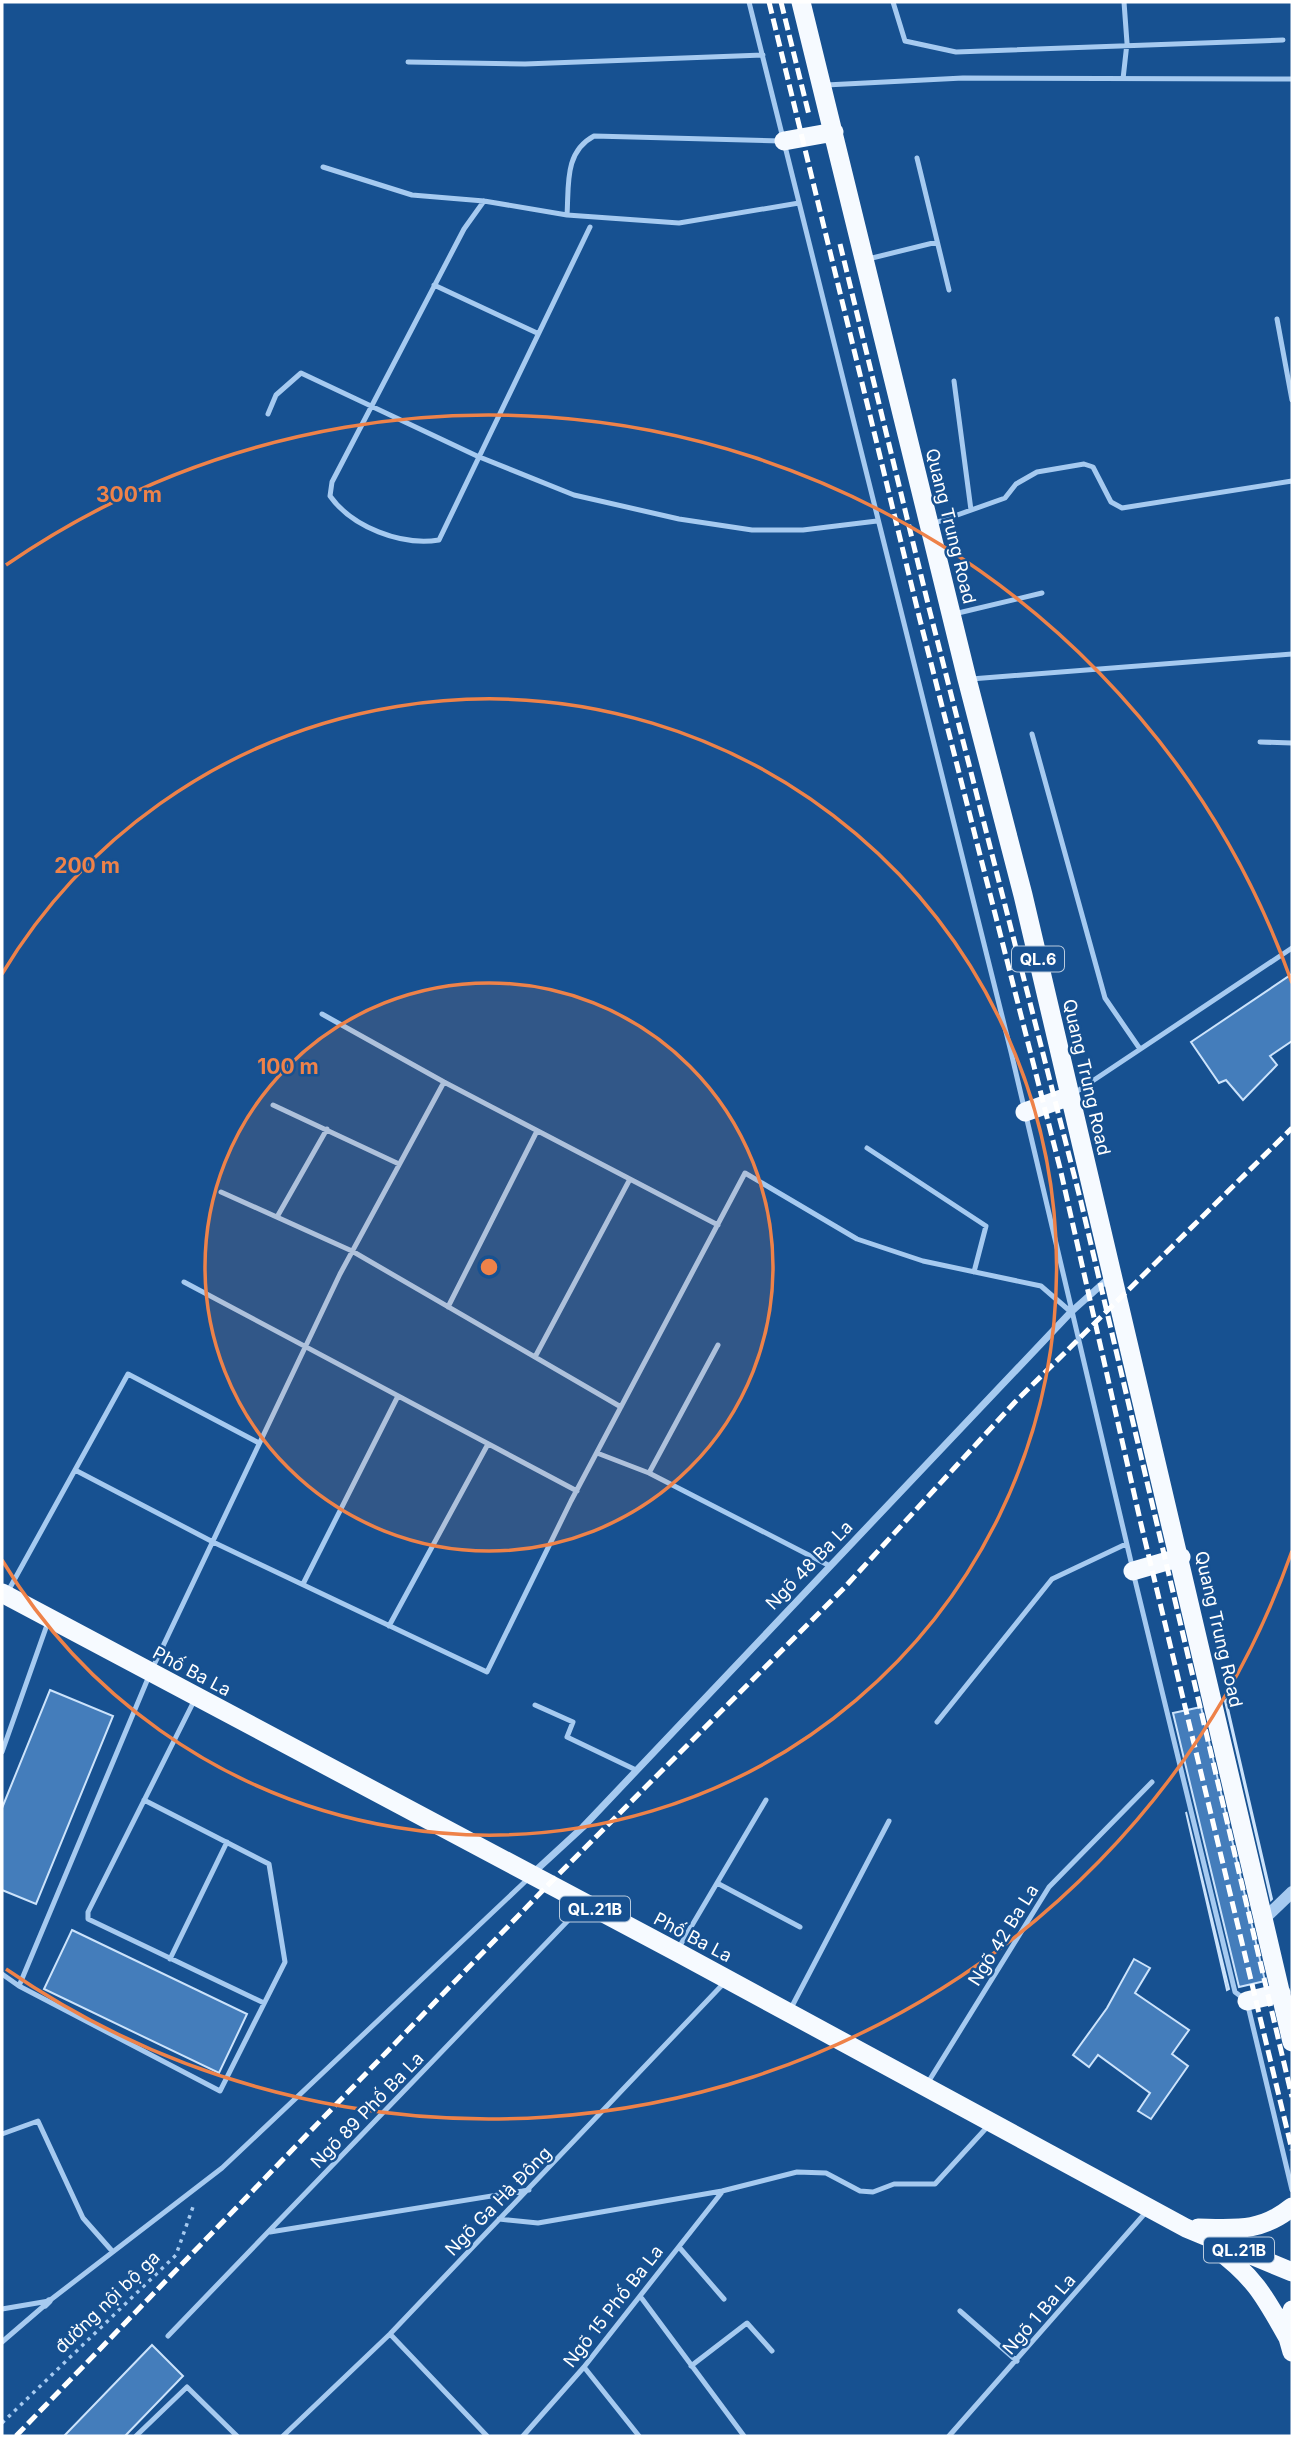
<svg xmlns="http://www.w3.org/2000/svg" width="1294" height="2438" viewBox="0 0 1294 2438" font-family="Inter,sans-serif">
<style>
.building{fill:#447dbb;stroke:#cce3fb;stroke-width:2}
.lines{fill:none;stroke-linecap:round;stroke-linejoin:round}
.path{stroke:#a6caf0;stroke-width:3.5;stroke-dasharray:3.5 5;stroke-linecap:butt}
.service{stroke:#a6caf0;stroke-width:5}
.minor{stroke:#a6caf0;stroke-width:7}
.tertiary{stroke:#a6caf0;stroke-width:12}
.trunk{stroke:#f6faff;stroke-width:19}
.rail{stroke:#fff;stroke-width:5;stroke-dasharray:12 5;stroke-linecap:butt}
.ring{fill:none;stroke:#ee8249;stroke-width:3.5}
.labels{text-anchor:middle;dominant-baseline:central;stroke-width:5;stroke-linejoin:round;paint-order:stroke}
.shield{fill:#175191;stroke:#b9cbde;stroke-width:2}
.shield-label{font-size:16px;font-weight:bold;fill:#fff}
.street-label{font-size:18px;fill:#fff;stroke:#175191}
.centre{fill:#ee8249;stroke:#175191;stroke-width:3.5}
.ring-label{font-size:21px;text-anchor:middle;font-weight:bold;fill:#ee8249;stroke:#175191;stroke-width:5;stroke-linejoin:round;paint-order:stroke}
</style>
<rect width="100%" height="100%" fill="#175191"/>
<path class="building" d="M1292 974V1041L1270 1056 1277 1065 1243 1100 1226 1080 1219 1083 1191 1042Z
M50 1690 113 1716 36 1904 2 1890V1808Z
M1226 1700 1272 1899 1271 1900 1225 1701Z
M1201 1707 1265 1981 1239 1987 1173 1713Z
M1186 1812 1229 1989 1227 1990Z
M72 1930 247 2014 219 2073 44 1989Z
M1134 1959 1150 1968 1135 1993 1189 2030 1172 2054 1188 2066 1151 2119 1138 2111 1150 2093 1098 2055 1089 2067 1073 2055 1107 2008Z
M152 2345 183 2376 125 2436H64Z"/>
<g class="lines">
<path class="path" d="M2 2423 176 2255 194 2204"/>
<path class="service" d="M749 2 1011 1052 1132 1566
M893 2 905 41 956 52 1283 40
M408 62 525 64 763 55
M1123 79 1127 43 1124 2
M826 85 963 78 1292 79
M917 158 949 290
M323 167 412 195 484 201 567 215 679 223 799 203
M484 201 464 229 332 482 330 496C352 527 401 546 439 540L590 227
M567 215C569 185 564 152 594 136L781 141
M868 259 937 242
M434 285 537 333
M1277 319 1292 400
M954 381 971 510
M268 414 276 395 301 373 477 456 574 495 679 519 752 530H803L877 521
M932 524 1005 498 1016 484 1037 472 1084 464 1093 467 1111 502 1122 508 1292 481
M954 614 1042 593
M971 679 1292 654
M1032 734 1105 998 1140 1049
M1260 742 1292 743
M322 1014 444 1082 718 1225
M1073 1094 1292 948
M273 1105 399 1164
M867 1148 986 1226 974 1272
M221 1192 352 1251 621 1407
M277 1217 327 1129
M184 1282 577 1491
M448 1307 537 1131
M535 1357 630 1179
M597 1453 649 1473 718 1345
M75 1470 213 1542 487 1672 571 1501 745 1173 857 1239 923 1261 1041 1286 1071 1312
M649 1473 830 1566
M1134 1576 1235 1992 1243 1998
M303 1584 398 1396
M7 1593 128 1374 259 1443
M389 1626 488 1444
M153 1667 340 1274 444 1082
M195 1699 88 1912V1919L264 2003
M535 1705 573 1722 567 1737 636 1770
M937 1722 1052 1579 1126 1544
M2 1752 48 1622
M717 1883 800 1927
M678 1949 766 1800
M170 1959 227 1842
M2 1974 19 1986 220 2091 285 1962 269 1864 144 1800
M19 1986 149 1676
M1248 2006 1292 2190
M790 2010 889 1821
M927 2084 1049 1887 1152 1782
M2 2134 38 2121 83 2218 113 2252
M499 2219 538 2223 722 2191 797 2172 826 2173 860 2191 873 2192 894 2184H935L989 2125
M270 2232 529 2190
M679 2247 724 2299
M640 2296 744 2436
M2 2309 49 2301 222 2168 530 1877
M960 2311 1017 2361
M390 2334 487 2436
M168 2336 581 1907
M2 2342 45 2305
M691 2366 747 2323 772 2351
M584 2367 639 2436
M136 2436 187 2387 237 2436
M283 2436 390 2334 725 1982
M523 2436 584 2367 722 2192
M949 2436 1147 2211"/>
<path class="minor" d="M533 1873 583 1827 1071 1312 1109 1278
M45 2305 49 2301"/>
<path class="tertiary" d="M1264 1919 1292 1892"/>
<path class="trunk" d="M801 2 967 679 1023 895 1292 2042
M784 141 834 132
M1025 1112 1070 1096
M1133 1571 1181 1557
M2 1593 677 1952 1186 2228 1292 2272
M1247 2001 1281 1993
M1198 2228C1237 2229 1261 2232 1292 2207
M1215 2248C1254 2276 1265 2297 1288 2338
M1292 2310 1288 2338 1292 2352"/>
<path class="rail" d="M769 2 920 620 1060 1168 1141 1524 1292 2150
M781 2 809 115
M840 244 930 612 1081 1202 1292 2097
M16 2436 548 1885 844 1588 1015 1402 1292 1128"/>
</g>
<circle cx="489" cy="1267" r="284" fill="#ee8249" fill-opacity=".12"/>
<g class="ring">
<circle cx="489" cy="1267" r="284"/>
<path d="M2 974A568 568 0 1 1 2 1560"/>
<path d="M1292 1551A852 852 0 0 1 6 1969M6 565A852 852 0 0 1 1292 983"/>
</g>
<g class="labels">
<g class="shield">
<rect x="1012" y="946.5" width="52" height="25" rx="5"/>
<rect x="560" y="1896.5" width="70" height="25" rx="5"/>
<rect x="1204" y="2237.5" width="70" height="25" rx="5"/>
</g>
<g class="shield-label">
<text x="1038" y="959">QL.6</text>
<text x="595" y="1909">QL.21B</text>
<text x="1239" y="2250">QL.21B</text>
</g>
<g class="street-label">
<text transform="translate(951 526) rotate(76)">Quang Trung Road</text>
<text transform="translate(1087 1077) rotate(77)">Quang Trung Road</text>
<text transform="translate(809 1565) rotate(-46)">Ngõ 48 Ba La</text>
<text transform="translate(1219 1629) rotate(77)">Quang Trung Road</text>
<text transform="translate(192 1671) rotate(28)">Phố Ba La</text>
<text transform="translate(1003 1935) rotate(-58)">Ngõ 42 Ba La</text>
<text transform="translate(693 1937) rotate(28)">Phố Ba La</text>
<text transform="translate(367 2110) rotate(-46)">Ngõ 89 Phố Ba La</text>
<text transform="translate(498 2201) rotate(-46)">Ngõ Ga Hà Đông</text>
<text transform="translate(107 2302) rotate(-44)">đường nội bộ ga</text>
<text transform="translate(613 2306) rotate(-52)">Ngõ 15 Phố Ba La</text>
<text transform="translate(1039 2314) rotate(-49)">Ngõ 1 Ba La</text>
</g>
</g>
<circle cx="489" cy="1267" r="10" class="centre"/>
<g class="ring-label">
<text x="129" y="502">300 m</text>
<text x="87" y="873">200 m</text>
<text x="288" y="1074">100 m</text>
</g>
<rect width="1294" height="2438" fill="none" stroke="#ffffff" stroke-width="7"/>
</svg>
